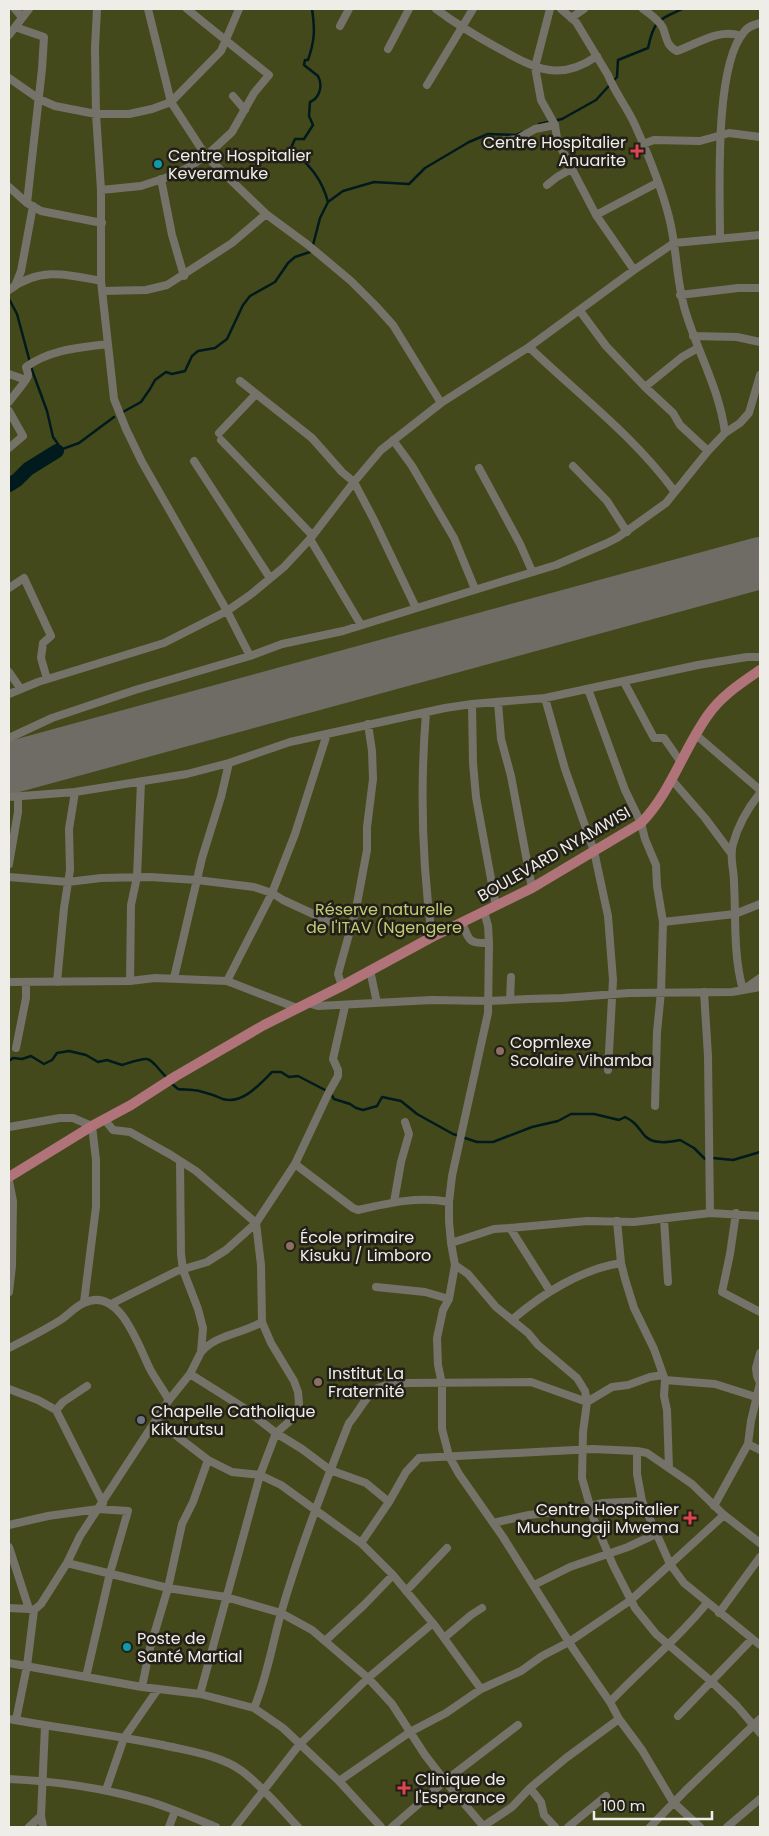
<svg xmlns="http://www.w3.org/2000/svg" width="769" height="1836" viewBox="0 0 769 1836" font-family="Poppins,sans-serif">
<style>
.green{fill:#44491b}
.lines{fill:none;stroke-linecap:round;stroke-linejoin:round}
.stream{stroke:#011a1d;stroke-width:2.5}
.river{stroke:#011a1d;stroke-width:14}
.runway{stroke:#6e6c64;stroke-width:52}
.minor{stroke:#757369;stroke-width:8}
.major{stroke:#b0737a;stroke-width:10}
.health-dot{fill:#e0444e;stroke:#211f17;stroke-width:2}
.culture-dot{fill:#0f9aa8;stroke:#211f17;stroke-width:2}
.education-dot{fill:#8d6e63;stroke:#211f17;stroke-width:2}
.worship-dot{fill:#6b7280;stroke:#211f17;stroke-width:2}
.labels{text-anchor:middle;dominant-baseline:central;stroke-width:5;stroke-linejoin:round;paint-order:stroke}
.poi-label{font-size:16px;fill:#eeede7;stroke:#211f17;text-anchor:start}
.street-label{font-size:16px;fill:#eeede7;stroke:#211f17}
.park-label{font-size:16px;fill:#c1cc75;stroke:#211f17}
</style>
<rect width="100%" height="100%" fill="#2b2820"/>
<path class="green" d="M9 9H760V1827H9Z"/>
<g class="lines">
<path class="stream" d="M312 9C315 29 315 40 308 60H305L304 65 318 76C323 85 320 98 310 102L309 116 313 125 304 139H295L291 148C309 166 321 176 328 202
M539 124 562 119 596 100 617 77 618 60 648 48C654 20 658 20 682 9
M9 299 17 314 32 370 47 411 53 437 58 444 57 451 79 443 114 417
M121 413 141 402 150 389 155 380 166 372 172 374 185 371 192 356 198 351 215 348 227 339 243 305 250 296 275 282 288 263 295 257 310 252 313 245 320 218 328 202 343 191 374 182 409 184 425 168 469 142 488 134 516 135 523 132
M9 1061 13 1058 22 1059 31 1056 44 1064 52 1060 57 1053 69 1051 86 1055 98 1062 107 1060 122 1065C154 1055 146 1056 168 1079
M171 1083 178 1089C183 1090 188 1089 193 1090 204 1091 213 1095 223 1099 242 1105 260 1084 272 1072H281L289 1077 298 1076 327 1091
M331 1094 334 1099 350 1104 356 1108 363 1110 377 1106 382 1097 401 1101 417 1114 453 1134 477 1142H493L532 1127 558 1121 571 1114H594L619 1120 625 1117C637 1123 637 1127 645 1136 654 1145 669 1142 680 1140L694 1148 705 1159
M713 1158 733 1160 760 1152"/>
<path class="river" d="M9 485 17 480 28 469 57 451"/>
<path class="runway" d="M9 768 760 563"/>
<path class="minor" d="M15 9 22 17
M97 9 95 48 96 114 101 190V281L114 399 126 429 142 462 227 611 250 656
M148 9 171 102 206 156 266 214 308 245 351 281 374 304 393 325 441 403
M436 9C456 24 476 36 498 48 534 68 559 83 597 56
M550 9 535 67 541 100 555 125
M561 9 576 22 608 75C615 93 627 107 635 125 648 154 661 186 669 217 677 248 676 280 685 310 697 351 720 390 725 433
M643 9C650 14 659 20 663 28 667 38 666 46 677 51 697 44 719 28 741 36
M571 18 584 9
M340 26 349 9
M15 27 44 37 42 69 27 203
M9 35 29 9
M388 49 409 9
M9 78 39 99 55 106 96 114H129L152 109 171 102 221 51 239 9
M427 85 473 9
M233 96 245 110
M501 141 517 139 535 129 555 125 557 138 562 150 596 215 634 270
M643 144 654 140 700 141 729 133 760 137
M161 179 172 235 184 276
M547 185 557 177 573 168
M9 187 27 203 41 211 102 223
M101 190 141 186 174 175 189 167 206 156 232 132 254 93 269 75 187 9
M596 215 657 183
M720 238C720 192 714 66 744 32 748 26 754 25 760 23
M15 286 21 271 33 206
M9 290C39 267 66 274 101 281
M102 291 146 290 167 285 232 243 266 214
M680 295 738 288H760
M580 311 606 346 645 387 673 413 680 425 708 451
M693 336 737 337 760 342
M529 347C580 396 632 434 675 492
M9 374 26 380
M240 381 312 438 342 472 354 482 374 520 416 608
M645 387 682 357 698 348
M9 402C12 397 28 379 28 376 28 373 27 370 26 367 51 349 79 348 108 344
M9 411 23 436 9 448
M219 433 256 394
M221 440 312 535
M393 440 412 466 454 538 475 589
M194 461 270 578
M573 466 607 501 627 532
M479 468 520 544 532 571
M310 539 361 625
M9 588 24 578 51 636 43 643 41 658 47 679
M9 672 20 688
M624 682 654 738H664L680 761
M588 689 625 790 641 823 645 839 656 865 657 886 663 922 661 992 657 1032 655 1106
M9 694 38 682 164 643 227 611 250 595 284 567 310 539 354 482 381 450 441 403 529 347 634 270 674 243 760 235
M545 698 565 769 594 851 608 916 613 980 608 1070
M498 703 501 739 511 776 532 888
M472 704 473 763 476 797 496 906
M426 713C420 787 422 863 432 937
M695 734 760 790
M9 738 52 718 135 690 250 656 282 644 343 631 497 583 556 565 605 544 617 538 666 503 708 451 725 433 740 423 749 413 760 375
M672 780 705 818 731 853
M760 793C748 808 738 825 733 844 729 856 734 869 734 882 736 918 733 955 743 990L760 978
M9 797 75 792 187 774 229 763 290 742 445 708 472 704 545 698 698 665 747 657H760
M9 864 18 812V796
M9 877 68 882 101 878 150 877 197 880 254 887 272 893 283 900 350 931
M484 911 488 926 489 943 488 1013 452 1176 449 1202V1221L451 1243 455 1265 449 1299 443 1310 437 1338 438 1365 442 1384V1429L449 1456 459 1474 503 1537 574 1650 610 1702 619 1719 642 1750 673 1802 700 1827
M462 922C469 940 468 944 489 943
M663 922 735 914 760 904
M370 970 377 1003
M174 978 202 858 221 797 229 763
M130 981 131 905 137 877 141 782
M227 981 272 893 295 834 327 734
M9 982 130 981 155 978 227 981 297 1008
M57 982 64 908 70 870 69 829 75 792
M342 986 338 974 356 909 367 850V827L373 779 372 751 368 724
M704 992 708 1056 710 1213
M510 1000 511 977
M308 1003 318 1006 432 1000 489 1001 528 999 563 998 629 993 732 992 760 987
M16 1048 26 998V982
M105 1120 113 1130 130 1132 171 1155 196 1171 256 1223 261 1265 262 1322 271 1343 294 1381 298 1392 299 1404 297 1410 290 1421 276 1433 260 1475 200 1694
M9 1127 60 1118H73L92 1126 96 1160V1207L84 1302
M295 1164 353 1208 358 1210C388 1203 419 1196 449 1202
M9 1181 13 1201 12 1266 9 1292
M394 1202 401 1162 409 1134 405 1122
M736 1213 730 1254 722 1292 760 1312
M664 1219 668 1282
M617 1221 621 1263 625 1279 634 1308 654 1349 665 1380 664 1396 667 1410 669 1468
M510 1228 550 1291
M451 1243 494 1229 510 1228 587 1221 634 1222 710 1213 760 1216
M455 1265 468 1274 496 1307 528 1333 538 1345 577 1378 585 1391 587 1402 583 1432 582 1478 594 1520 613 1565 635 1608 656 1634 712 1682 737 1706 760 1733
M376 1287 425 1292 449 1299
M111 1304 177 1271 207 1262 226 1250 256 1223 295 1164 329 1092 338 1076V1070L333 1059 345 1006
M513 1319C542 1294 582 1269 621 1263
M9 1348C27 1339 45 1330 62 1319 69 1314 76 1306 84 1303 120 1285 139 1348 151 1371 157 1381 163 1390 169 1400
M201 1352C217 1334 242 1334 262 1322
M190 1374 244 1408 276 1433 302 1449 330 1470 366 1483 389 1502
M665 1380 715 1384 756 1397
M9 1389 38 1400 56 1410 103 1503
M56 1410 63 1402 87 1386
M156 1420 208 1460 232 1472 260 1475 281 1485 361 1543 393 1575 436 1627 481 1689
M748 1444 760 1450
M637 1451V1474L642 1501 670 1564 684 1583 760 1645
M714 1506 748 1444 751 1421 760 1383 757 1376 756 1368 760 1353
M493 1523 529 1515 573 1510 603 1503 642 1501
M9 1525 48 1516 98 1509 128 1511 110 1573 86 1677
M361 1543 389 1502 406 1472 419 1458 593 1449 637 1451 647 1453 692 1484 724 1515 760 1543
M9 1547 29 1609 34 1610
M67 1563 168 1588 226 1597 281 1613 312 1630 368 1678 392 1704 425 1755 445 1781 484 1827
M534 1585 570 1567 628 1547 656 1534
M406 1591 447 1548
M9 1608 29 1609
M719 1613 760 1557
M444 1638 471 1615 482 1608
M325 1641 364 1605 393 1575
M9 1663 142 1687 200 1694 254 1708 283 1728 339 1781 381 1827
M142 1687 150 1648 168 1588 182 1524 193 1502 208 1460
M610 1702C642 1668 678 1639 707 1603
M254 1708C267 1678 272 1645 281 1613 300 1548 324 1486 349 1423 358 1413 365 1397 376 1389 384 1384 397 1384 407 1383L531 1382 587 1402 612 1387 628 1385 650 1377 663 1375
M678 1716 752 1639
M9 1719C60 1728 112 1735 163 1745 188 1751 220 1755 242 1771 263 1787 280 1808 298 1827
M16 1720 27 1666 34 1610 41 1604 67 1563 80 1536 169 1400 190 1374 201 1352 203 1328 198 1309 183 1270 181 1254 180 1161
M9 1779C56 1781 103 1788 148 1801 171 1808 194 1818 216 1827
M339 1781 410 1732 446 1713 481 1689 521 1671 542 1656 569 1642 631 1600 724 1515
M530 1788 541 1802 544 1815 555 1827
M106 1790 124 1738 158 1689
M29 1827 41 1816
M43 1827 41 1816 45 1726
M169 1827 175 1811
M235 1827 299 1745 368 1678 433 1623
M392 1827 445 1781 518 1725
M482 1827 512 1807 530 1788 566 1758 619 1719
M568 1827 606 1796
M650 1827 686 1790 760 1719
M727 1827 760 1799"/>
<path class="major" d="M9 1177 92 1126 131 1105 176 1076 264 1025 342 986 432 937 532 888 641 823C671 792 683 750 708 715 721 696 741 683 760 670"/>
</g>
<g class="health-dot">
<path d="M634.5 143.5h5v5h5v5h-5v5h-5v-5h-5v-5h5z"/>
<path d="M687.5 1510.5h5v5h5v5h-5v5h-5v-5h-5v-5h5z"/>
<path d="M401.5 1780.5h5v5h5v5h-5v5h-5v-5h-5v-5h5z"/>
</g>
<g class="culture-dot">
<circle cx="158" cy="164" r="5"/>
<circle cx="127" cy="1647" r="5"/>
</g>
<g class="education-dot">
<circle cx="500" cy="1051" r="5"/>
<circle cx="290" cy="1246" r="5"/>
<circle cx="318" cy="1382" r="5"/>
</g>
<circle class="worship-dot" cx="141" cy="1420" r="5"/>
<g class="labels">
<g class="poi-label">
<text x="626" y="142" text-anchor="end">Centre Hospitalier<tspan x="626" dy="18">Anuarite</tspan></text>
<text x="168" y="155">Centre Hospitalier<tspan x="168" dy="18">Keveramuke</tspan></text>
<text x="510" y="1042">Copmlexe<tspan x="510" dy="18">Scolaire Vihamba</tspan></text>
<text x="300" y="1237">École primaire<tspan x="300" dy="18">Kisuku / Limboro</tspan></text>
<text x="328" y="1373">Institut La<tspan x="328" dy="18">Fraternité</tspan></text>
<text x="151" y="1411">Chapelle Catholique<tspan x="151" dy="18">Kikurutsu</tspan></text>
<text x="679" y="1509" text-anchor="end">Centre Hospitalier<tspan x="679" dy="18">Muchungaji Mwema</tspan></text>
<text x="137" y="1638">Poste de<tspan x="137" dy="18">Santé Martial</tspan></text>
<text x="415" y="1779">Clinique de<tspan x="415" dy="18">l'Esperance</tspan></text>
</g>
<g class="street-label">
<text transform="translate(554 854) rotate(-30)">BOULEVARD NYAMWISI</text>
</g>
<g class="park-label">
<text x="384" y="909">Réserve naturelle<tspan x="384" dy="18">de l'ITAV (Ngengere</tspan></text>
</g>
</g>
<rect width="769" height="1836" fill="none" stroke="#eeede7" stroke-width="20"/>
<path d="M594 1811v8h118v-8" fill="none" stroke="#eeede7" stroke-width="2.5"/>
<text x="602" y="1811" font-size="15" fill="#eeede7" stroke="#211f17" stroke-width="4" paint-order="stroke">100 m</text>
</svg>
